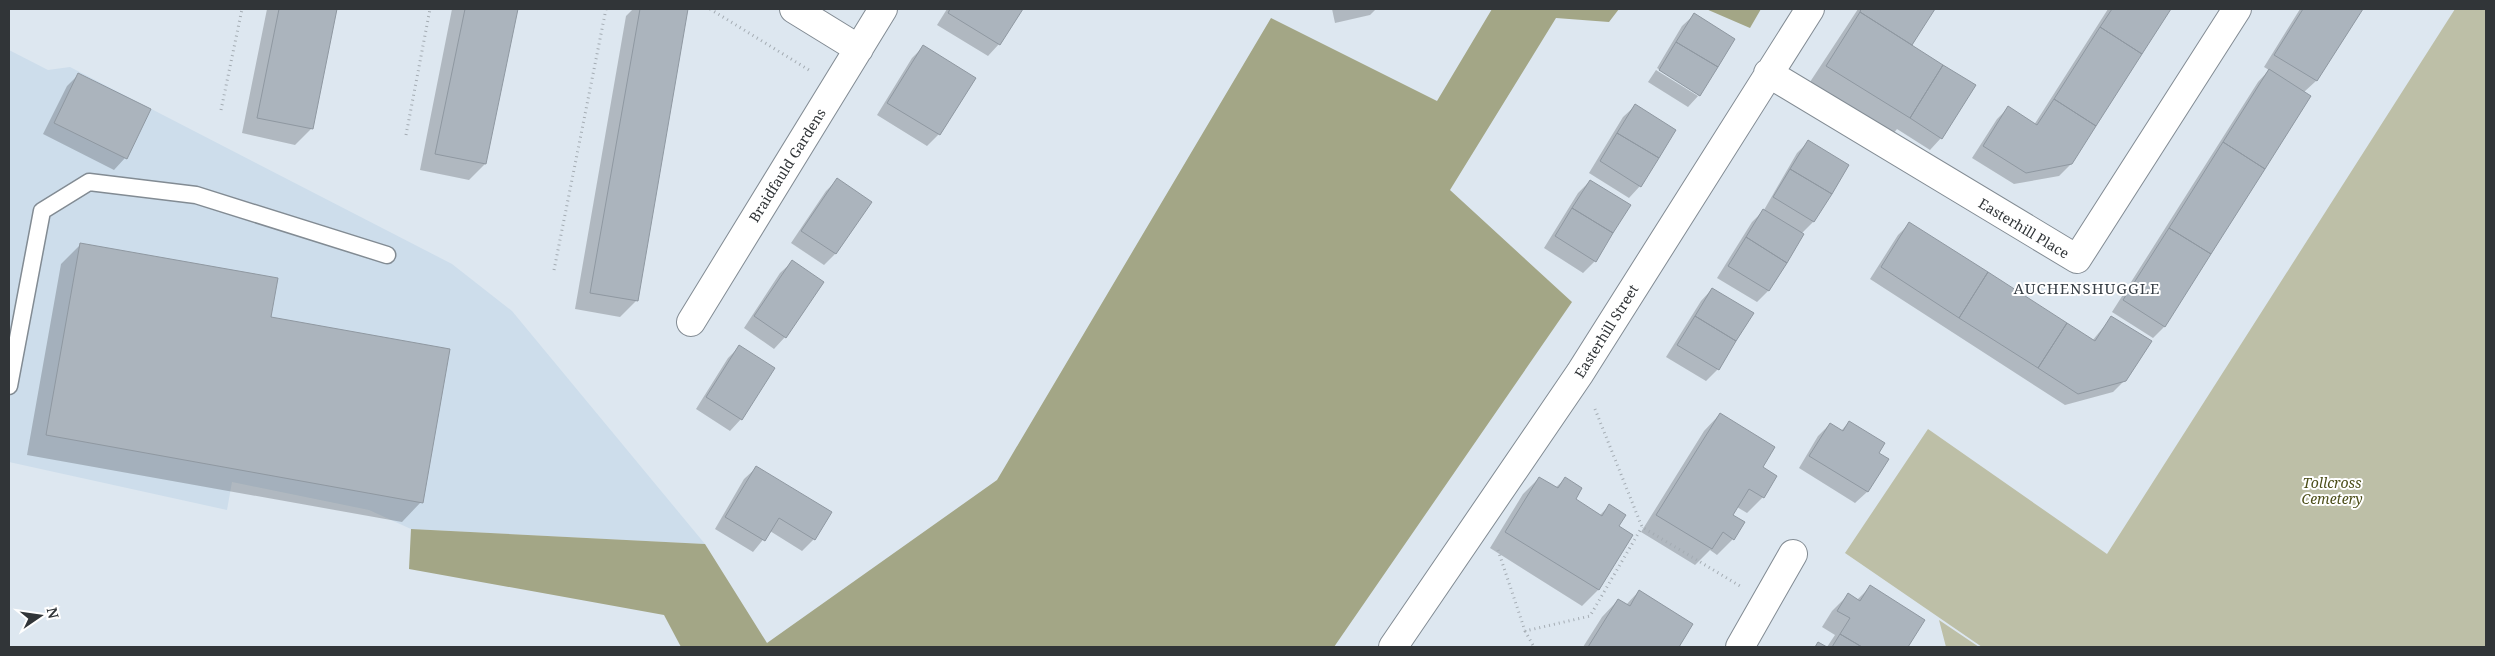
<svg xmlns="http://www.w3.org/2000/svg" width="2495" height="656" viewBox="0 0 2495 656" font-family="'Noto Serif',serif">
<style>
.built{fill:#cdddeb}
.green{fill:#bdbfa7}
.forest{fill:#a3a686}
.shadow{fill:#0003}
.building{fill:#abb4bd;stroke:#8f98a1}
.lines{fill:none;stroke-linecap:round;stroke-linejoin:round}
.lane-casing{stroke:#828b93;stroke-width:19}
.street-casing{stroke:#828b93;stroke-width:30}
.path{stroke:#a4acb3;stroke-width:3;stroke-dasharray:1 4;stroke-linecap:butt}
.lane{stroke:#fff;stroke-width:16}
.street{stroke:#fff;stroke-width:28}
.labels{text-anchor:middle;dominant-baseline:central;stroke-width:4;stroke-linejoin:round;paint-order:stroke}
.street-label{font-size:14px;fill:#313538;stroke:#fff}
.park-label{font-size:14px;font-style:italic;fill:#4c4e19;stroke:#fff}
.neighbourhood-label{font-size:15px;letter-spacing:1px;fill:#373f46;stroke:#fff}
</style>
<rect width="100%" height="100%" fill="#dde7f0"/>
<path class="built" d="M9 50 48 70 70 67 452 264 512 311 705 544 411 529 369 510 232 482 227 510 9 462Z"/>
<path class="green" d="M2455 9H2486V647H1982L1845 553 1928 429 2107 554Z
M1939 620 1979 647H1946Z"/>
<path class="forest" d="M1492 9H1619L1609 22 1556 18 1450 190 1572 302 1334 647H681L664 615 409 569 411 529 705 544 767 643 997 480 1271 18 1437 101Z
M1706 9H1761L1750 28Z"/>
<path class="shadow" d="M267 9H336L312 128 295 145 242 133Z
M452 9H517L485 164 469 180 420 170Z
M633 9H687L636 301 620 317 575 309 626 16Z
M947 9H1021L999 44 988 56 937 25Z
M1332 9H1376L1370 15 1335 23Z
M1858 9H1934L1911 46 1941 138 1930 150 1897 129 1893 134 1810 82Z
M2108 9H2169L2071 164 2059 176 2014 184 1972 158 1997 119 2008 108 2034 125Z
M2300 9H2361L2316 81 2304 92 2310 96 2164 327 2153 338 2112 312 2258 82 2269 70 2264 67Z
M1694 15 1699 95 1688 107 1648 82 1656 70 1698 96V93L1657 68 1682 26Z
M923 47 974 78 939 134 927 146 877 115 912 58Z
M79 74 125 158 114 170 43 134 67 86Z
M1635 106 1640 186 1629 198 1589 173 1623 117Z
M1808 142 1847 166 1813 222 1801 234 1768 291 1757 302 1717 278 1752 222 1764 210 1797 153Z
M837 180 870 202 835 254 824 265 791 243 826 191Z
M1590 181 1595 261 1583 273 1544 248 1578 193Z
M1909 224 2092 341 2112 317 2125 380 2113 392 2065 405 1870 279 1898 235Z
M81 244 270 318 421 502 402 522 27 455 61 264Z
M792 262 785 337 774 349 744 328 780 273Z
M1712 289 1718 369 1706 381 1666 357 1701 301Z
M739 347 741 419 730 431 696 409 728 358Z
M1720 414 1761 468 1763 497 1747 513 1737 507 1731 515 1733 539 1717 555 1710 550 1695 565 1641 532 1704 431Z
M1849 422 1877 454 1887 459 1867 492 1855 503 1799 468 1818 436 1830 424 1841 431Z
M756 468 830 513 814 539 802 551 770 531 753 552 715 529 744 479Z
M1539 478 1555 488 1565 479 1574 500 1599 516 1609 506 1617 527 1631 536 1598 590 1582 606 1490 548 1523 494Z
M1870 587 1924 620 1907 647H1827L1835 635 1822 627 1832 611 1848 595 1857 600Z
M1639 591 1692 624 1677 647H1583L1602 617 1618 600 1626 605Z"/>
<path class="building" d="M279 9H337L313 129 257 118Z
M465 9H518L486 164 435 154Z
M640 9H688L638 301 590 293Z
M950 9H1023L1000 45 948 13Z
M1861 9H1935L1912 45 1860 12Z
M2112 9H2171L2142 54 2100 27Z
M2303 9H2363L2317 81 2274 55Z
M1860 12 1943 65 1910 118 1826 66Z
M1694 13 1735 39 1718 67 1676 42Z
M2100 27 2142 54 2096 126 2054 99Z
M1676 42 1718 67 1700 96 1659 70Z
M923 45 976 78 940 135 887 103Z
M1943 65 1976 85 1942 139 1910 118Z
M2269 69 2311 96 2265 169 2223 142Z
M78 73 151 109 127 159 54 123Z
M2054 99 2096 126 2072 164 2026 173 1983 146 2008 106 2037 125Z
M1635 104 1676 130 1659 158 1617 133Z
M1617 133 1659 158 1641 187 1600 161Z
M1808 140 1849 165 1832 194 1790 169Z
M2223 142 2265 169 2211 254 2169 228Z
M1790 169 1832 194 1814 222 1773 197Z
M837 178 872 202 836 254 801 231Z
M1590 180 1631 205 1613 233 1572 208Z
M1572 208 1613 233 1596 262 1555 236Z
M1763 209 1804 234 1787 263 1746 237Z
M1909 222 1988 272 1959 318 1881 267Z
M2169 228 2211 254 2165 327 2123 300Z
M1746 237 1787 263 1769 291 1728 266Z
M80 243 278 278 271 317 450 349 423 503 46 435Z
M792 260 824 282 786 338 754 316Z
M1988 272 2067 323 2038 368 1959 318Z
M1712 288 1754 313 1736 341 1695 316Z
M1695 316 1736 341 1719 370 1677 345Z
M2111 316 2152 341 2126 381 2078 394 2038 368 2067 323 2095 341Z
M739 345 775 368 742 420 706 397Z
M1720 413 1775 447 1763 467 1777 476 1764 498 1749 489 1733 515 1745 522 1734 540 1723 532 1712 549 1656 515Z
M1849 421 1885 443 1879 453 1889 459 1868 492 1809 456 1830 423 1843 431Z
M756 466 832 512 815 540 779 518 765 541 725 517Z
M1539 477 1558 488 1565 477 1582 488 1576 499 1602 516 1609 504 1626 515 1619 526 1633 535 1599 590 1505 532Z
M1870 585 1925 620 1908 647H1862L1840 634 1850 618 1837 611 1848 593 1860 601Z
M1639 590 1693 624 1679 647H1588L1618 599 1630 606Z
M1840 634 1862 647H1832Z
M1818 642 1827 647H1815Z"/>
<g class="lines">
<defs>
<path id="lane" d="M9 386 42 211 89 182 196 195 387 255"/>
<path id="street" d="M794 9 859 49
M1768 73 2077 259 2237 9
M691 322 883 9
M1393 647 1580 373 1810 9
M1740 647 1793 554"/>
</defs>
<use href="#lane" class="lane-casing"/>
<use href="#street" class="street-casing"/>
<path class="path" d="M710 9 809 70
M221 110 242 9
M406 135 430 9
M554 270 606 9
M1595 409 1642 527 1740 586
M1498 550 1525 631 1590 616 1642 527
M1525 631 1534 647"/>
<use href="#lane" class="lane"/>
<use href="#street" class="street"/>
</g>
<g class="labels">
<g class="street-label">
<text transform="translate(787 165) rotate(-58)">Braidfauld Gardens</text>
<text transform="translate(2024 228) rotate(31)">Easterhill Place</text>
<text transform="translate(1606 331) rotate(-58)">Easterhill Street</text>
</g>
<g class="park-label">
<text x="2332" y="482">Tollcross<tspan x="2332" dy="16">Cemetery</tspan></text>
</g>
<g class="neighbourhood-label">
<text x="2087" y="288">AUCHENSHUGGLE</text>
</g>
</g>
<rect width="2495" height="656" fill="none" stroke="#313538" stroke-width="20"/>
<g transform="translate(40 616) rotate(77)" stroke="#ffffff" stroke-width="4" paint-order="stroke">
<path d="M0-4L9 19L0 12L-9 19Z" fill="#313538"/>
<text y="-8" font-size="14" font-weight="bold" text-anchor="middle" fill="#313538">N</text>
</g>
</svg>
